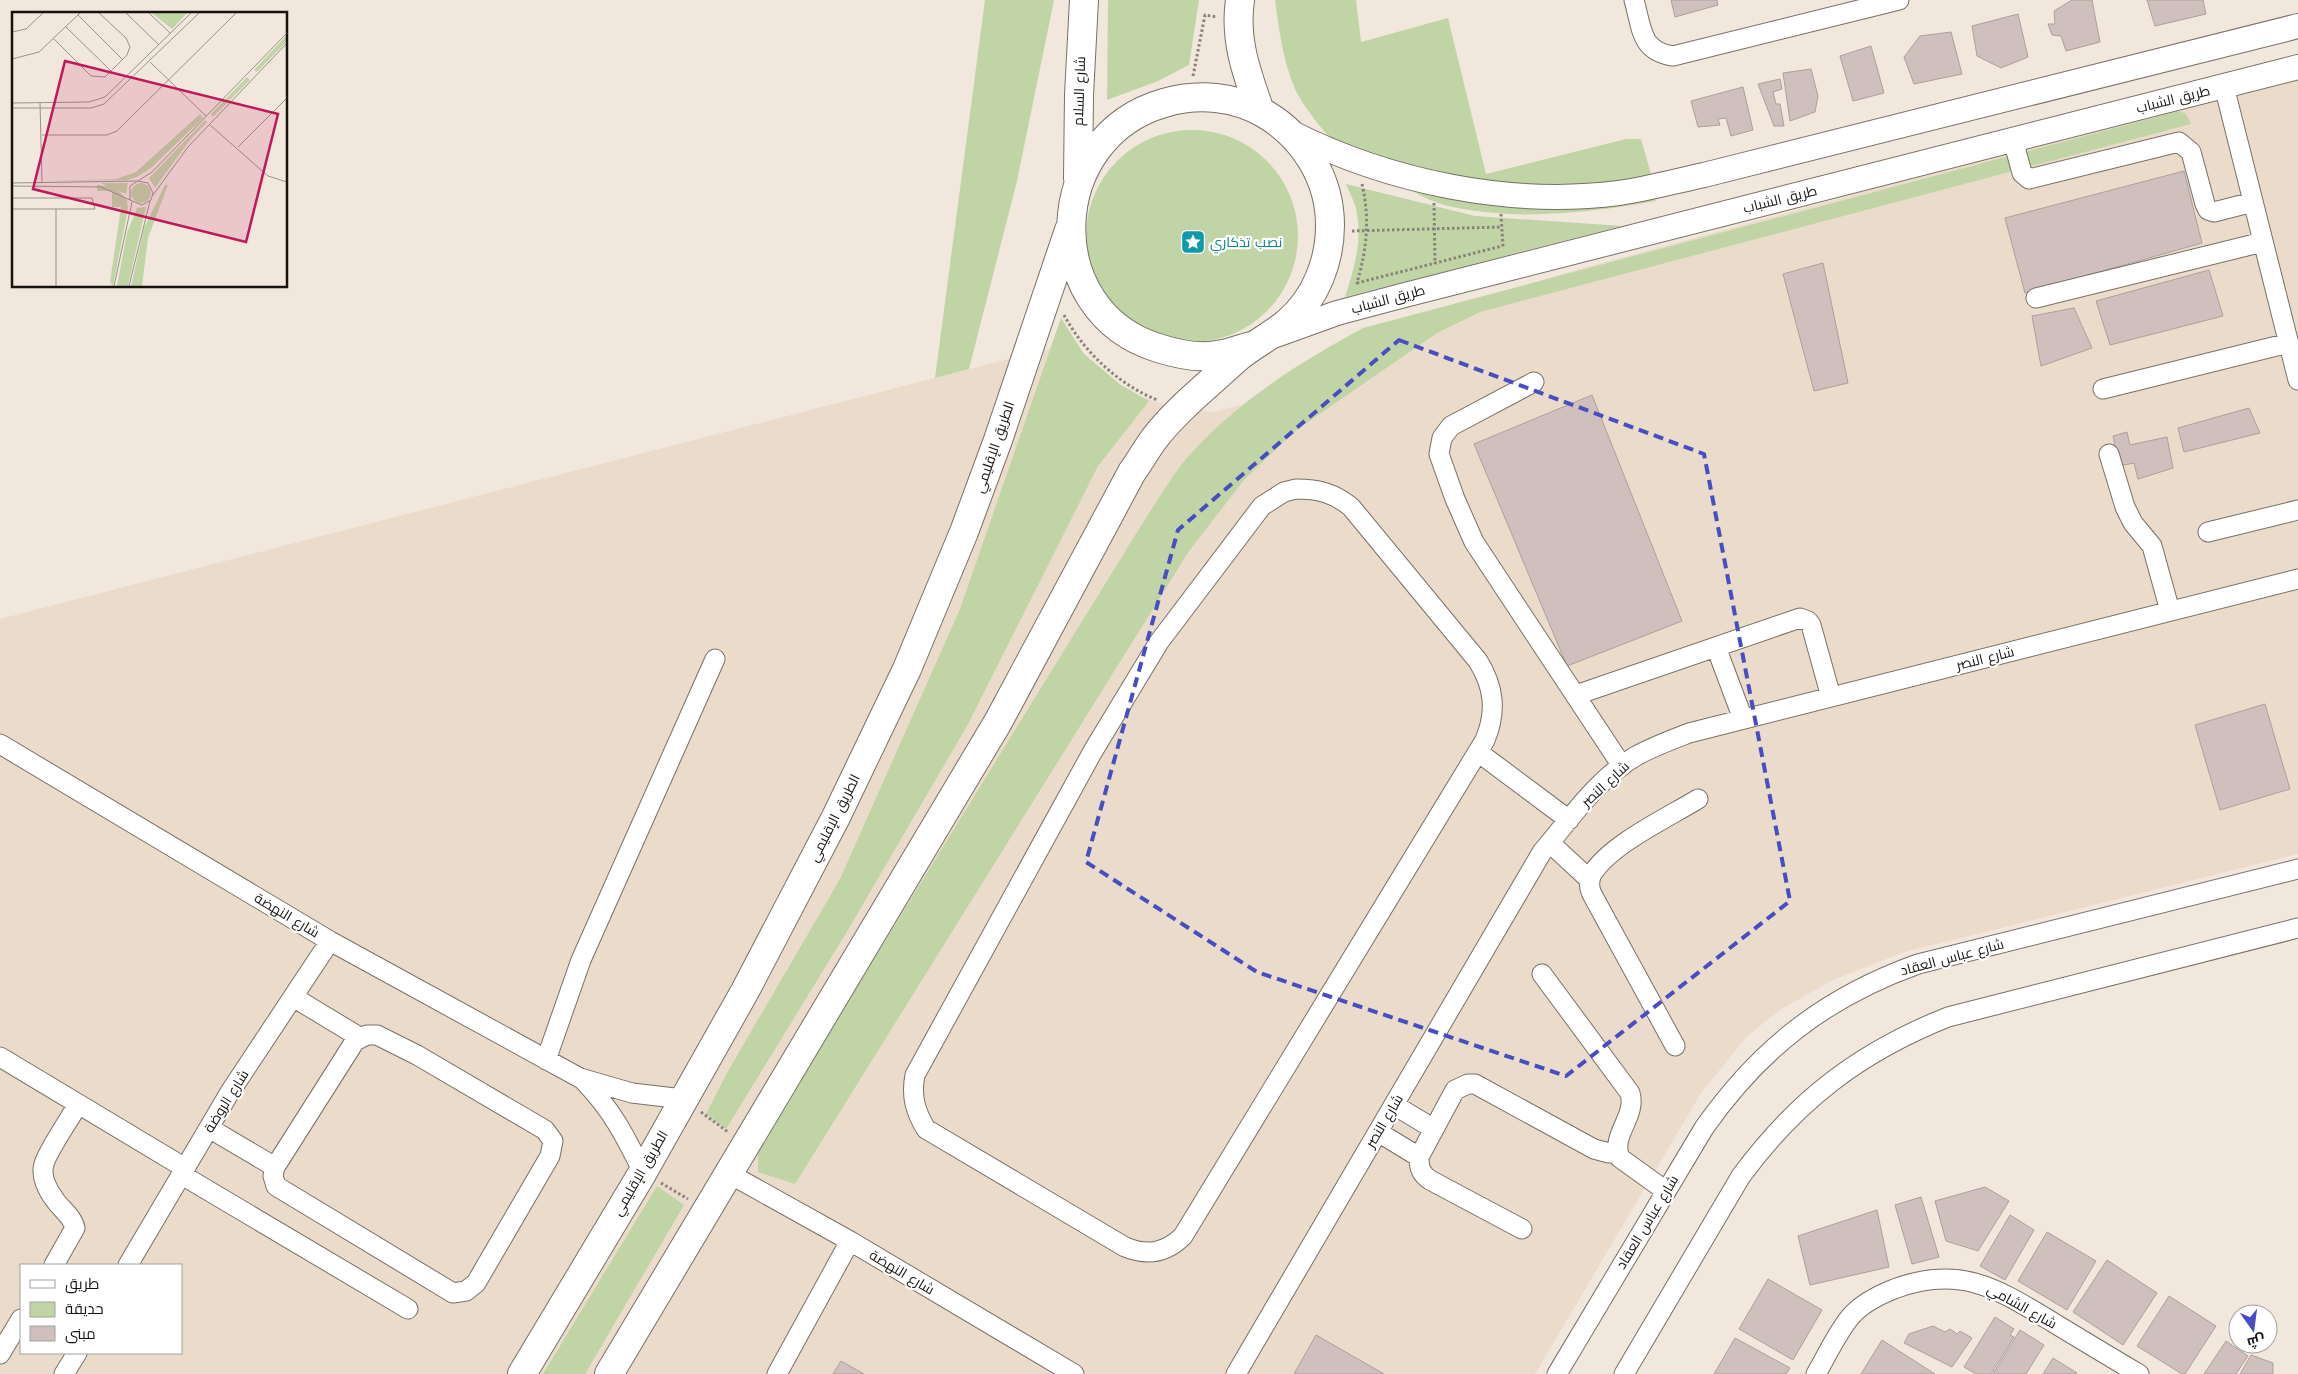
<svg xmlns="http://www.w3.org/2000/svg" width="2298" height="1374" viewBox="0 0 2298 1374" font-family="'Work Sans',Cairo,sans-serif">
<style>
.built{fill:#eadbcb;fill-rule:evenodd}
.green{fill:#c1d4a6}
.building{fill:#cfc0be;stroke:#ad9f9c}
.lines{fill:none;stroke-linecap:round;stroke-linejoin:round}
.minor-casing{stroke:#787066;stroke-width:21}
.major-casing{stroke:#787066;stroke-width:26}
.highway-casing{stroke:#787066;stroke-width:30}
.path{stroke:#89827b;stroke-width:3;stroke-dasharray:2.5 2.5;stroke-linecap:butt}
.minor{stroke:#fff;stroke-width:19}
.major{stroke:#fff;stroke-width:24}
.highway{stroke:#fff;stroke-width:28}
.marked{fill:none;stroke:#474ec3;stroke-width:4;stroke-dasharray:10 6;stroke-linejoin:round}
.labels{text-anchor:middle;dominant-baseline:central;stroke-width:4.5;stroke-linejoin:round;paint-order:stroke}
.street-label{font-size:14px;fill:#16130f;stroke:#fff}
.culture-label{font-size:14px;fill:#0d838f;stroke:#fff;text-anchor:start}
.inset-road{fill:none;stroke:#99928b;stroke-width:1}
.view{fill:#c2185b;fill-opacity:0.15;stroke:#c2185b;stroke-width:2.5}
.inset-edge{fill:none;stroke:#16130f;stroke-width:2.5}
</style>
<rect width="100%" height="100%" fill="#f1e7dd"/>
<path class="built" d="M2298 76V854L1904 952 1833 980 1783 1008 1747 1036 1701 1093 1535 1374H0V619L1059 346 1104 383 1168 406 1213 412 1245 404 1268 392 1366 334 1565 273 2221 95ZM21 1265H181V1353H21Z"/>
<path class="green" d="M985 0H1054L1017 181 969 369 935 378Z
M1108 0H1199L1189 65 1158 81 1107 100Z
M1275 0H1356L1361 42 1448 18 1486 174 1626 139H1641L1652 178 1656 201C1586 213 1514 222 1444 205 1426 200 1407 187 1389 179 1379 174 1368 170 1359 164 1337 149 1306 112 1295 89 1283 61 1279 30 1275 0Z
M2179 111 2186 114 2191 124 1480 312 1437 333 1295 431 1244 480 1189 551 795 1184 758 1172V1147L1147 516C1160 497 1172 476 1186 459 1235 403 1298 363 1363 328Z
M1086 236a106 106 0 1 1 212 0a106 106 0 1 1-212 0Z
M1346 184 1475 216 1622 226 1345 297C1354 270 1362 242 1357 214 1356 204 1350 194 1346 184Z
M1061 318 1084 354 1121 385 1149 401 1098 466 967 726 845 935 726 1129 706 1114 728 1071 840 879 960 609Z
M657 1186 684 1205 585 1374H543Z"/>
<path class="building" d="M1671 0H1717L1718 5 1675 17Z
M2072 0H2092L2100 42 2066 51 2061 36 2052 35 2048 24H2055L2054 11Z
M2147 0H2203L2206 14 2155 26Z
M2018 14 2028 57 2001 68 1977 56 1972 26Z
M1951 32 1962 74 1914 84 1904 57 1920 36Z
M1871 46 1884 93 1853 101 1840 56Z
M1811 69 1818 96 1815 112 1790 121 1783 73Z
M1780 79 1782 89 1773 92 1776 104H1780L1784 126H1774L1758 84Z
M1743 87 1753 130 1731 136 1726 118 1718 119 1720 125 1698 127 1691 101Z
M2184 171 2202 243 2025 293 2005 218Z
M1823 263 1848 383 1814 391 1783 274Z
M2209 270 2223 316 2110 345 2096 301Z
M2074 308 2092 348 2041 366 2032 316Z
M1592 395 1682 621 1567 666 1474 444Z
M2249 408 2260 433 2184 452 2178 428Z
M2127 432 2130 445 2167 437 2173 468 2138 479 2134 463 2119 466 2113 436Z
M2265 704 2290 789 2220 810 2195 725Z
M1985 1187 2009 1201 1978 1251 1946 1241 1935 1201Z
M1921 1197 1939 1257 1912 1264 1895 1205Z
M1877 1210 1889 1267 1810 1285 1798 1236Z
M2010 1215 2034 1230 2005 1280 1980 1266Z
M2047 1232 2096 1261 2067 1310 2018 1281Z
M2107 1260 2157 1293 2123 1345 2073 1312Z
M1768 1279 1822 1310 1793 1360 1739 1329Z
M2169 1296 2216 1326 2185 1374H2182L2137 1346Z
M1995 1317 2014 1329 2010 1335 2014 1337 1991 1374H1976L1964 1367Z
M1933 1326 1945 1332 1950 1329 1957 1334 1960 1331 1972 1338 1952 1367 1904 1343 1909 1334Z
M2020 1330 2044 1345 2026 1374H1993Z
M1316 1335 1384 1374H1294Z
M1735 1338 1790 1368 1786 1374H1714Z
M1882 1340 1935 1374H1861Z
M2226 1341 2248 1356 2236 1374H2204Z
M2251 1355 2273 1363V1374H2240Z
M2053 1358 2077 1373 2076 1374H2043Z
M841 1361 864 1374H833Z"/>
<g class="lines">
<defs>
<path id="minor" d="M1634 0C1642 28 1640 51 1673 56L1899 0
M2224 86 2298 380
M2013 140 2022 173 2029 179 2179 142 2191 152 2205 204 2208 210 2214 212 2253 202
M2036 298 2263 242
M1534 382 1451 426 1442 438 1439 454 1455 499 1474 542 1622 766
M2103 389 2289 343
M2109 454 2125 507 2133 523 2152 546 2170 611
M1296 489C1318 489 1334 493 1351 507L1478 661C1494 687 1497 711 1485 740L1183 1236C1166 1253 1147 1256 1125 1247L926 1129C915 1111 911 1096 915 1075L1093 751 1159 642 1262 506 1284 492Z
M2208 532 2298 510
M1716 647 1743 719
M1576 695 1800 618 1808 621 1811 625 1831 697
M0 744 330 941 580 1078 632 1093 683 1099
M1478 752 1569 820
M1550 843 1590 880
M1542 974 1630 1093C1637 1117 1610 1135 1620 1158L1666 1191
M293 997 361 1038
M367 1035H377L417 1055 545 1130 553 1141 550 1156 476 1283 466 1291 453 1293 276 1186 273 1176 275 1167 355 1041Z
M1675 1046 1593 896C1589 889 1588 882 1592 874 1611 844 1667 818 1698 799
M0 1057 185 1168
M546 1060 581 960 715 659
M583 1080C612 1110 624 1134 643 1172
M1394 1105 1434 1129
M209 1128 275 1167
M1378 1132 1419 1157
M728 1173 850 1241 1074 1374
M182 1175 408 1309
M1522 1229 1430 1180C1421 1174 1419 1168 1419 1157L1455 1090 1468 1084H1475L1594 1149 1609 1153H1618
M54 1265 75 1228C73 1217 61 1209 55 1200 48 1191 40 1176 44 1164 48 1150 70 1119 78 1104
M128 1265 230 1092 330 941
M0 1354 21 1319
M64 1374 77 1353
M777 1374 850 1241
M1236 1374 1542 852C1571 818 1597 779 1636 756 1652 747 1671 740 1689 733L2298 579
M1557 1374 1704 1128C1760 1048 1826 997 1918 964L2298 869
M1624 1374 1741 1176C1797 1100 1860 1052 1948 1017L2298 928
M1816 1374C1826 1357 1839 1329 1852 1315 1862 1304 1879 1295 1894 1289 1961 1264 1998 1289 2054 1323 2082 1340 2110 1357 2139 1374"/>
<path id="major" d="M1290 132C1389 182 1509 207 1619 193 1647 189 1676 181 1704 175L2298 26
M1276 335 1337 313 1401 296 2298 67"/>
<path id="highway" d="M1240 0C1234 40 1247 74 1260 111
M1078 178 1079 95 1084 0
M522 1374 643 1172 745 991 836 817 907 669 964 532 998 440 1069 230
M609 1374 998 722 1132 472C1140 461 1146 450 1154 439 1177 409 1208 385 1236 359 1252 345 1272 336 1288 322 1316 298 1330 261 1330 225 1330 179 1304 137 1265 114 1235 96 1198 93 1164 103 1045 137 1038 311 1158 348 1177 354 1198 359 1217 355 1228 354 1239 349 1251 346"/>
</defs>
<use href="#minor" class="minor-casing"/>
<use href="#major" class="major-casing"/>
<use href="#highway" class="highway-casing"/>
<path class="path" d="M1193 76 1205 15 1217 17
M1362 184C1370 219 1367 248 1357 283L1502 246
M1434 203 1435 264
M1501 214 1503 247
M1352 231 1502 227
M1064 315C1084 352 1118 384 1157 400
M701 1112 728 1132
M661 1183 688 1199"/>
<use href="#minor" class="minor"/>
<use href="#major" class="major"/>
<use href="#highway" class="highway"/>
</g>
<path class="marked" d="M1399 340 1704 454 1790 901 1566 1076 1257 972 1086 862 1178 530Z"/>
<defs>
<symbol id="sight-square" viewBox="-11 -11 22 22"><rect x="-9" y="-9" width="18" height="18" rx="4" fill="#0f9aa8" stroke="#fff"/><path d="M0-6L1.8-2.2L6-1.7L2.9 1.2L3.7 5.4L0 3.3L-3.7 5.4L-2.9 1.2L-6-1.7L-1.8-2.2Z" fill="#fff"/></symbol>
</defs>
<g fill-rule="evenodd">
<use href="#sight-square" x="1179" y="228" width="28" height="28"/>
</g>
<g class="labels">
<g class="street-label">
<text transform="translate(1079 91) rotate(-88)">شارع السلام</text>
<text transform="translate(2173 99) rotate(-14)">طريق الشباب</text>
<text transform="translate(1780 199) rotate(-14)">طريق الشباب</text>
<text transform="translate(1388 299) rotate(-15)">طريق الشباب</text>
<text transform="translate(994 447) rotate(-71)">الطريق الإقليمي</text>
<text transform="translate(1985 658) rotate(-14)">شارع النصر</text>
<text transform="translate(1605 784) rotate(-43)">شارع النصر</text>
<text transform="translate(834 818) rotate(-63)">الطريق الإقليمي</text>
<text transform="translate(287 915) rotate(31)">شارع النهضة</text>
<text transform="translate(1952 957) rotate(-15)">شارع عباس العقاد</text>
<text transform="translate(226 1101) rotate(-58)">شارع الروضة</text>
<text transform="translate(1384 1121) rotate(-59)">شارع النصر</text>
<text transform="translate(640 1173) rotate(-60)">الطريق الإقليمي</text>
<text transform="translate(1647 1222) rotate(-59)">شارع عباس العقاد</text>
<text transform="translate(902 1272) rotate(31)">شارع النهضة</text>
<text transform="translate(2022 1306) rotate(29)">شارع الشامي</text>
</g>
<g class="culture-label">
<text x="1210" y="242">نصب تذكاري</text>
</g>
</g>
<g transform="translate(12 12)">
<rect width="275" height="275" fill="#f1e7dd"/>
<path d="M140 1H175L160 17ZM275 23V29L245 60 242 58ZM235 65 238 68 201 105 199 102ZM188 102 191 106 140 155 125 165 115 168 34 169 104 167 124 160ZM193 108 195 110 177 129 143 176 137 166ZM89 171H116L114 182 107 179 115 188 116 197 101 274 98 270 109 195H100V179H85V173L95 174ZM119 181a10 10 0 1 1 20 0a10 10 0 1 1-20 0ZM153 173H156L136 226 130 274H119L132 216ZM134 195 116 274H105L115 221 125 196Z" fill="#c1d4a6"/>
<path class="inset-road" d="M114 1 147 33M137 1 158 21M66 3 110 47M54 15 99 59M0 20 14 17 31 1M42 27 79 64 93 65 115 43 118 35 114 26 87 1M0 47 27 40 68 1M138 50 194 104M0 91 77 90 93 85 179 1M28 91 30 170M0 96H79L92 92 187 1M198 113 256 164 275 170M30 123H95L105 119 224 1M226 135 275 86M126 169 136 171 141 181 139 188 130 193 118 188V174L140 160 275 21M0 171 125 169M0 174 89 175 118 188M141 183 176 135 275 31M0 186H80L83 197H0M44 197V274M102 274 120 190M117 274 138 189"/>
<path class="view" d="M53 49 266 102 234 230 21 177Z"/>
<rect width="275" height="275" class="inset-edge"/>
</g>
<rect x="20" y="1264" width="162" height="90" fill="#ffffff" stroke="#a2a19f"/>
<rect x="30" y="1280" width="25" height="8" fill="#ffffff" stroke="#a2a19f"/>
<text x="65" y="1289" font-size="15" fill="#16130f">طريق</text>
<rect x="30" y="1302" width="25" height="15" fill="#c1d4a6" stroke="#a2a19f"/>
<text x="65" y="1314" font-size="15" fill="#16130f">حديقة</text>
<rect x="30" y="1326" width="25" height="15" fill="#cfc0be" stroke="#a2a19f"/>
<text x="65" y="1339" font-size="15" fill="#16130f">مبنى</text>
<g transform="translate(2253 1329) rotate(166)"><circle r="24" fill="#ffffff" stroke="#a2a19f"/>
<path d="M0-4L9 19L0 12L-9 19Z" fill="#474ec3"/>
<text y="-8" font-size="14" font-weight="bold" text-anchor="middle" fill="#16130f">ش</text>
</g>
</svg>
